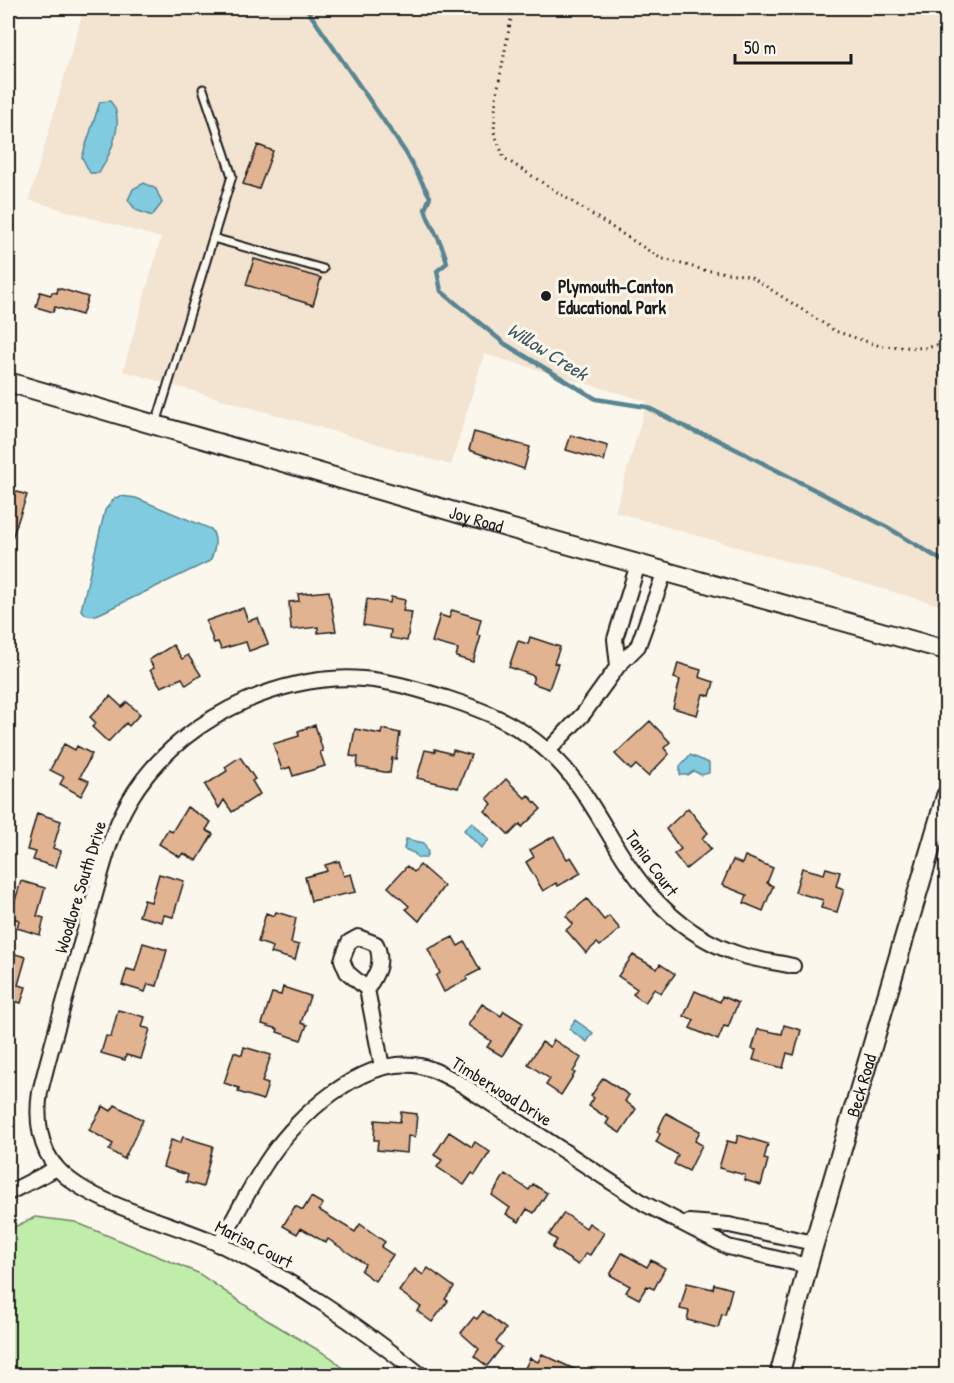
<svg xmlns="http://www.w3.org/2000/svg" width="954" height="1383" viewBox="0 0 954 1383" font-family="'Patrick Hand',sans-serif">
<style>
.built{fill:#f3e3d1}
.green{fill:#c1edab;stroke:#6e8464;stroke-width:1.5}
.water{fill:#80cbe0;stroke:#588592;stroke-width:1.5}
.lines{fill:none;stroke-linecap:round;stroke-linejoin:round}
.stream{stroke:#588592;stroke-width:4.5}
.building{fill:#e1b391;stroke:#1c1c1c;stroke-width:1.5}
.lane-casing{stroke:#1c1c1c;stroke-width:11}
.street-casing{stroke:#1c1c1c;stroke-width:18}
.secondary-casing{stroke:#1c1c1c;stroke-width:22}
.path{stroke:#1c1c1c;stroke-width:3;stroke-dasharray:1.5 4.5;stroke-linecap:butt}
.lane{stroke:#fbf7ec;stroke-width:7}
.street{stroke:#fbf7ec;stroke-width:14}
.secondary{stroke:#fbf7ec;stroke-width:18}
.poi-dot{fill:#1c1c1c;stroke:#fbf7ec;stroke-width:2}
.labels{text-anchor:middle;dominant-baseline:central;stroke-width:6;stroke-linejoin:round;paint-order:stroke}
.poi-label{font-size:18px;font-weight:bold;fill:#1c1c1c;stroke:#fbf7ec;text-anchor:start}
.street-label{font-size:18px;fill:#1c1c1c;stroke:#fbf7ec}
.water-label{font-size:20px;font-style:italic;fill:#3f5961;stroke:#fbf7ec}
</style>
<rect width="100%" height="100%" fill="#fbf7ec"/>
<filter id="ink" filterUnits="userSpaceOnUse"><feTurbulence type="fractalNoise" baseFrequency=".0167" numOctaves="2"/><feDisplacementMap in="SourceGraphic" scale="12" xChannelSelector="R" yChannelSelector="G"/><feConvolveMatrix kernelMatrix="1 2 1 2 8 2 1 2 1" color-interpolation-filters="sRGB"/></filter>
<g filter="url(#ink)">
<path class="built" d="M84 8H946V607L615 512 647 401 484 354 451 465 123 371 161 238 29 200Z"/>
<path class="green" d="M35 1217 75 1222 198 1273 267 1320 332 1358 350 1375H8V1230Z"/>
<path class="water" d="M110 101C127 119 110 155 99 173H90L82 157 100 102Z
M144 183 156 189 162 203 152 216 136 210 128 200 133 189Z
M121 496 136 498 211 529C218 539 215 550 210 561L101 613C92 617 87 617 81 610L105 510 115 498Z
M690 755 709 763V773L701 775 694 771 688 775H680V766Z
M472 822 489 840 481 848 464 830Z
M406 839 424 843 428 852 426 858H418L414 853 404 849Z
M575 1020 593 1033 587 1042 569 1029Z"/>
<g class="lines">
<path class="stream" d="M306 8 406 153 430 197 425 209C432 231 442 239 447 263L437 271 441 291 505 344 596 399 647 407 695 432 712 437 887 527 946 563"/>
</g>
<path class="building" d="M258 145 273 151 259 189 243 184Z
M254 259 321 278 313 305 246 285Z
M58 288 88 297 82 315 55 307 53 312 36 307 40 292 51 295 52 292 57 293Z
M474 432 530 447 524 469 469 450Z
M571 435 608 446 604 461 566 450Z
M8 489 27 495 11 541H8Z
M329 591 336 631 318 633V627L291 630 289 602 299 601 298 594Z
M391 597 405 600 403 611 412 612 407 641 390 638 391 630 363 625 367 599 390 603Z
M243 608 248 621 258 618 268 644 249 651 246 642 221 649 218 642 214 643 206 621Z
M452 610 481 619 477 635 481 636 473 662 456 657 458 649 432 642 440 615 449 618Z
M530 637 560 647 554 663 558 664 549 689 532 683 534 676 509 667 518 641 528 644Z
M173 645 182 659 188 655 201 675 186 685 182 678 161 687 150 670 154 668 149 660Z
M678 663 701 670 699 677 714 682 710 696 703 694 697 715 673 708 680 680 674 678Z
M110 696 122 707 127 702 140 714 129 726 126 723 108 742 92 727 96 723 90 717Z
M650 721 670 742 664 748 669 754 648 776 636 765 631 770 615 754Z
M315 725 323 751 320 752 325 766 293 776 290 767 282 770 273 744 299 736 298 731Z
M355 729 381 734 382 729 400 733 396 759 392 758 390 773 357 767 358 757 350 756Z
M64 744 75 750 77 746 92 754 80 777 89 781 81 796 60 784 64 777 50 770Z
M435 749 452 754 453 750 471 755 458 788 417 778 425 750 435 752Z
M240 757 255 779 252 781 260 794 232 812 224 800 219 808 205 785 227 771 225 767Z
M506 779 525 798 528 795 541 809 522 827 520 824 509 835 485 811 492 804 487 798Z
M187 807 211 822 206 830 213 834 197 861 183 853 180 857 159 844 168 829 172 832Z
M688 808 708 833 702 838 711 849 686 869 674 854 681 849 666 829Z
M37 813 61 821 53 848 61 851 56 867 33 860 36 852 27 850Z
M554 836 567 859 571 857 581 873 558 886 556 883 543 891 526 862 534 857 530 850Z
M745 856 773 868 767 883 773 886 763 911 744 903 747 895 722 885 733 860 742 864Z
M339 861 344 876 351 874 356 892 311 901 305 877 327 871 325 865Z
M420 865 444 886 419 921 406 909 409 906 388 887 407 866 414 872Z
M802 868 824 874 826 868 840 872 836 886 844 889 837 912 821 908 823 900 795 892Z
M159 874 184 881 173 917 164 915 162 922 139 916 144 900 151 902Z
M21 881 45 888 37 916 44 918 40 935 17 928 19 920 10 917Z
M587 899 604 920 609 916 620 929 600 946 597 943 586 953 566 930 573 924 566 916Z
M276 912 296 918 291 943 299 945 295 960 271 953 273 947 258 942 266 913 274 916Z
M453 937 458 946 465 942 480 970 466 977 467 980 444 992 436 976 440 973 428 949Z
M143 943 167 950 157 986 148 984 145 992 122 985 127 969 135 971Z
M8 952 26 957 18 985 26 987 21 1003 14 1001 11 1010H8Z
M633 955 657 969 660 964 675 974 661 993 654 989 645 1003 633 994 637 989 618 976Z
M283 987 310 996 301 1023 307 1025 301 1040 277 1032 278 1029 262 1024 272 993 281 995Z
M695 991 720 1002 722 996 738 1003 728 1027 724 1026 718 1040 690 1028 694 1020 684 1016Z
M482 1004 501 1016 504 1011 523 1023 502 1056 487 1047 491 1041 468 1025Z
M118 1010 145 1017 142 1027 150 1029 141 1059 126 1055 125 1060 101 1053 106 1036 111 1037Z
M784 1025 801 1030 794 1055 787 1053 783 1068 753 1060 756 1050 752 1049 758 1029 782 1034Z
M554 1040 581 1058 573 1072 575 1073 561 1095 546 1085 550 1079 528 1064 542 1042 550 1047Z
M244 1047 271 1055 262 1082 268 1084 263 1100 238 1092 239 1088 224 1083 234 1052 242 1055Z
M603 1078 629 1095 625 1101 636 1109 620 1133 606 1124 609 1119 589 1106 594 1098 591 1096Z
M115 1105 143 1120 124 1159 109 1150 113 1144 89 1130 103 1106 111 1111Z
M401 1112 417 1114 415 1137 408 1136 407 1153 377 1150 378 1140H374L375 1120 400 1122Z
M666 1113 700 1131 695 1141 702 1145 689 1171 674 1164 678 1155 656 1142 660 1134 657 1132Z
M449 1132 472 1147 475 1142 490 1152 475 1175 472 1173 464 1185 437 1167 442 1160 434 1155Z
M738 1135 768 1144 764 1159 768 1160 761 1185 744 1180 745 1175 719 1168 727 1141 736 1143Z
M183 1137 213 1146 203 1187 186 1182 188 1175 163 1167 171 1140 180 1143Z
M505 1174 529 1190 533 1184 547 1193 534 1213 527 1209 519 1222 506 1214 510 1208 492 1195Z
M311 1197 323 1204 319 1210 355 1232 360 1224 385 1242 381 1247 393 1255 375 1281 361 1271 365 1264 328 1239 326 1243 301 1228 297 1234 283 1226 295 1206 303 1210Z
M564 1213 586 1228 589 1223 604 1233 590 1255 586 1253 578 1265 552 1248 557 1240 549 1235Z
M622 1253 647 1267 651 1260 665 1268 654 1289 647 1286 639 1299 626 1292 630 1286 610 1275Z
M428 1268 454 1287 445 1299 448 1301 432 1322 417 1311 421 1307 399 1291 415 1269 423 1275Z
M687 1283 713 1289 714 1284 732 1289 725 1315 722 1314 718 1328 687 1320 689 1311 680 1309Z
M483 1311 506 1329 496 1342 502 1347 487 1366 474 1356 479 1349 461 1333 474 1317 477 1319Z
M542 1354 589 1376H521L530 1358 538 1362Z"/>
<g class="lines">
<defs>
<path id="lane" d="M213 238 323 269
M156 424 232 176 203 89"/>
<path id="street" d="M618 666 615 639 638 564
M548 751 584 713 618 666 638 646 665 571
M367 989C377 974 384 962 376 944L358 937 349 942 342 960 347 972 367 989 382 1067
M8 1193 57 1168
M689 1222 729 1225 814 1243
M219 1245C236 1215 251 1185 270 1157 298 1116 361 1058 414 1065 431 1067 446 1076 461 1084L645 1204 728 1247 808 1266
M422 1376C359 1326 295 1281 223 1246 176 1223 92 1206 58 1169 39 1149 36 1118 40 1092 55 1031 73 972 90 912 101 875 109 835 129 801 173 724 276 672 363 679 392 681 419 690 446 698 483 710 516 723 545 749 574 773 593 807 612 839 642 891 679 934 738 954 755 960 775 962 793 966"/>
<g id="secondary">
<path id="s1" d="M8 382 516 530 946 650"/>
<path id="s2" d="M779 1376 811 1254 946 796"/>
</g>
</defs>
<use href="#lane" class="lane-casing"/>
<use href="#street" class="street-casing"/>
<use href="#secondary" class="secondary-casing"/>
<path class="path" d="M513 8 496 98 494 132 504 158 660 258 704 270 750 276 835 331 880 346 927 348 946 342"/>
<use href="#lane" class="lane"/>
<use href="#street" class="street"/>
<use href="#secondary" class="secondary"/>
</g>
</g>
<circle class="poi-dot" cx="546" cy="296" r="6"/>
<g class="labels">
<g class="poi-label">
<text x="558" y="286">Plymouth-Canton<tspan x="558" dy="21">Educational Park</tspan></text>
</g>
<g class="street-label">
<text stroke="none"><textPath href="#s1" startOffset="488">Joy Road</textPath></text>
<text transform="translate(652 863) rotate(54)">Tania Court</text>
<text transform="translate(80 887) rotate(-73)">Woodlore South Drive</text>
<text stroke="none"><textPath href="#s2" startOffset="302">Beck Road</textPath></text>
<text transform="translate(502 1091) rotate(32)">Timberwood Drive</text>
<text transform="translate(254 1244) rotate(27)">Marisa Court</text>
</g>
<g class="water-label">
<text transform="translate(548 351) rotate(32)">Willow Creek</text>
</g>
</g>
<rect width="954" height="1383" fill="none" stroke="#fbf7ec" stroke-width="30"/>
<rect x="15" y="15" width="924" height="1353" fill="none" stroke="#1c1c1c" stroke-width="2" filter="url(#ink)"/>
<path d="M735 54v9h116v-9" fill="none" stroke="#1c1c1c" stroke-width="3"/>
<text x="744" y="54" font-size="18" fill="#1c1c1c" stroke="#fbf7ec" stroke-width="4.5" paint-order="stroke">50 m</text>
</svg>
